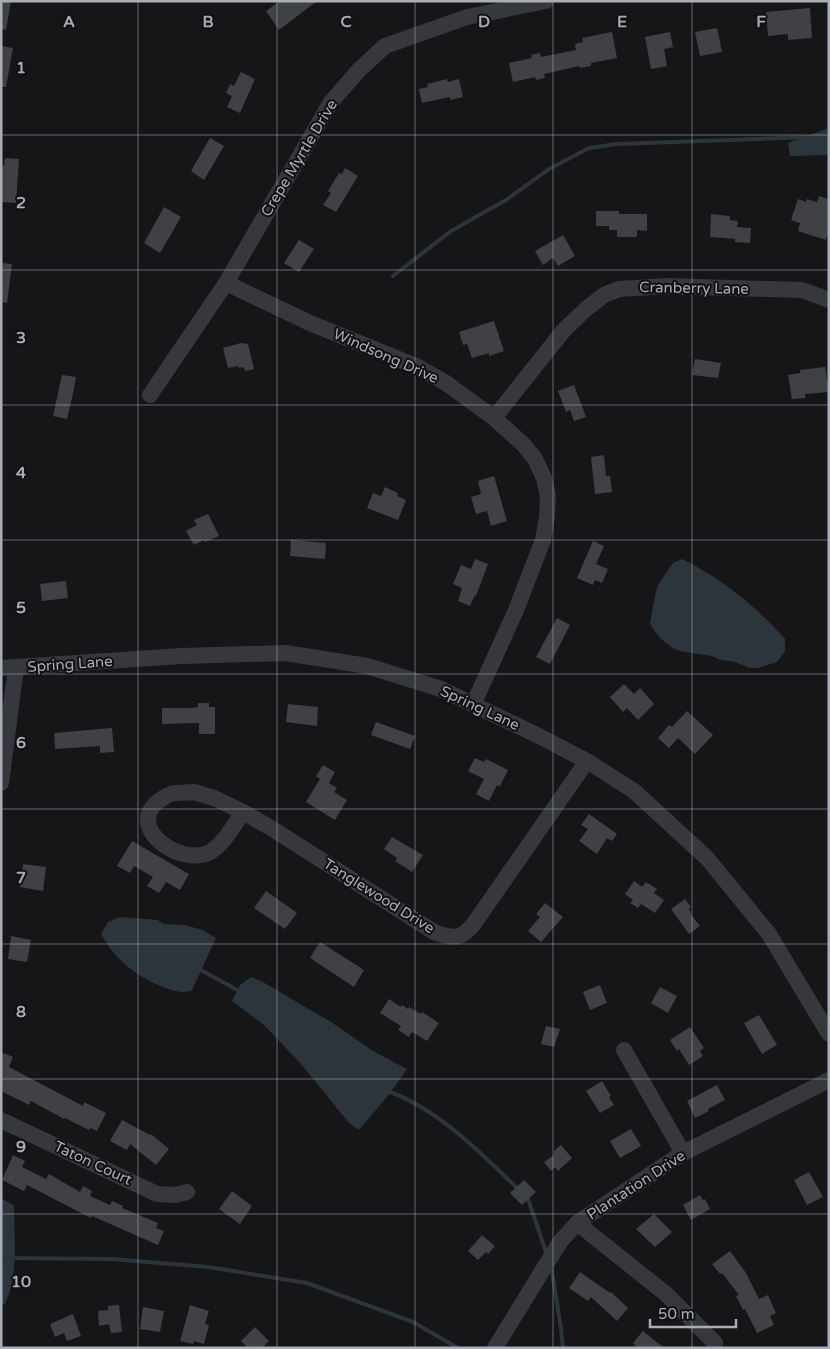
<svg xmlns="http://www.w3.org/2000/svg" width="830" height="1349" viewBox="0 0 830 1349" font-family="'Varela Round',sans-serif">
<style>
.water{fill:#2c353c}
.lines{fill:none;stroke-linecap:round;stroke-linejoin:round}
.stream{stroke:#2c353c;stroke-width:4}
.building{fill:#404145}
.minor{stroke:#37383d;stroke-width:16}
.grid{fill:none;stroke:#a8adb8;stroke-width:1;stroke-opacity:0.55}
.labels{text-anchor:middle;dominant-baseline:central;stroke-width:4;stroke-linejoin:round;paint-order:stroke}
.street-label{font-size:15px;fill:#a8adb8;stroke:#111113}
.grid-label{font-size:16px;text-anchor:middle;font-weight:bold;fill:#a8adb8;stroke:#111113;stroke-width:4;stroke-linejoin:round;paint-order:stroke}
</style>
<rect width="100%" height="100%" fill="#161618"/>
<path class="water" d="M829 128V155L790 156 788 143Z
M682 559C721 578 756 606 785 639V651L777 662 758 668H749L735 662 721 660 712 656 685 652 674 649 661 639 653 629 650 623 655 596 658 585 673 563Z
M120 917 158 920 163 924 184 925 203 930 216 938 192 990C184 994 174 991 166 988 137 977 116 961 101 934L108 922Z
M251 977 261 981 331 1022 373 1051 407 1069 391 1092 359 1130 349 1123 301 1064 264 1025 232 1001 240 985Z
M1 1198 14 1206C14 1239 19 1273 5 1304H1Z"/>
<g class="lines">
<path class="stream" d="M393 276 451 231 506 200 549 169 589 148 617 144 647 143 809 137
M197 968 241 992
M387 1091C437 1108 481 1153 518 1189
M525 1196 528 1199 547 1255
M1 1258 112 1259 208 1267 307 1283 413 1322 458 1348
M551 1266 561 1328 563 1348"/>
</g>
<path class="building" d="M1 1H11L6 30 1 29Z
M280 1H317L279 30 266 11Z
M810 8 812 38 788 40V34L768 36 766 12Z
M717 28 722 52 700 56 695 32Z
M612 32 617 58 591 63V66L580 68 579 66 544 74 545 78 536 80 535 77 513 82 509 63 532 58 531 55 540 53 541 57 576 50 575 44 583 42 582 38Z
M670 32 673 47 664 49 667 66 651 69 645 37Z
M1 46 13 48 6 87H1Z
M241 72 255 79 240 113 227 107 232 96 226 93 230 84 234 86Z
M447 79 448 82 459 79 463 97 450 100V97L422 103 419 89 428 87 427 84Z
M210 138 224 146 204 180 191 171Z
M5 158 19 159 16 203 1 202V165L4 166Z
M345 168 358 176 336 212 323 205 331 193 328 191 339 173 342 174Z
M819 196 829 199V230L826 240 798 231 800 223 791 220 798 199 806 202 807 199 817 202Z
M164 207 181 217 160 253 144 243Z
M596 211H619V214H647V231L637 230V237H617V230H609V226H596Z
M711 214 730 216V220L738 221 737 227 751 228 750 243 735 242V239L710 237Z
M563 235 575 256 558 266 553 258 543 265 535 251Z
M299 240 314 249 299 272 284 263Z
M1 263 12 264 7 303 1 302Z
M494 321 504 351 489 356V353L472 358 467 344 463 345 459 332Z
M241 343 248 344 254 369 245 371 244 367 239 368 238 366 228 368 223 348Z
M695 359 721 363 718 378 692 375Z
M825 367 829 392 805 394V398L792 399 788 375 800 373V370Z
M62 375 76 377 74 389 67 419 53 416Z
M574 385 586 417 574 421 570 410 566 412 558 391Z
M604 455 606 476H610L612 492 595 494 591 457Z
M494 476 507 521 491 526 487 511 476 514 471 497 481 494 478 481Z
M385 487 398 493 397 496 406 500 398 520 367 508 373 493 381 496Z
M208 514 219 536 205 542 204 540 194 545 186 531 197 525 194 520Z
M291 540 326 543 325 559 290 556Z
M593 541 604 546 596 564 608 569 602 583 595 580 593 585 577 578Z
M475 559 488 564 476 596 475 595 470 606 458 601 462 588 453 584 461 565 471 569Z
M66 581 68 598 42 601 40 584Z
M557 618 570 625 550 664 536 657Z
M624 684 634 694 640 688 654 704 638 720 627 708 623 712 610 697Z
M198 703H209V707H215V734H199V723L162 724V708H192L198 707Z
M288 704 318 707 317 726 286 722Z
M687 711 713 735 695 754 678 738 669 748 658 738 669 725 672 727Z
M376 722 415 736 410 749 371 735Z
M112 728 114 752 100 753V746L55 749 54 733Z
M475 758 484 762 486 759 508 770 500 786 497 785 489 801 476 794 484 779 468 771Z
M323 765 335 772 329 783 337 788 334 792 347 800 335 820 306 802 320 779 316 776Z
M589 814 617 834 612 841 607 838 597 854 579 841 588 829 581 825Z
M392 837 423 855 412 872 395 861 397 858 384 849Z
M132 841 189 874 180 890 166 882 159 893 147 886 153 877 134 866 130 873 117 866Z
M23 864 46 867 43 891 20 887Z
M634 881 642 887 646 882 657 889 654 893 664 900 655 913 641 904 638 908 630 903 633 900 625 894Z
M266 891 297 913 285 929 254 908Z
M685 899 691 907 689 909 692 916 700 926 689 934 671 909Z
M545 903 563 917 541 942 528 931 540 917 536 914Z
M11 936 31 940 27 962 8 959Z
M320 942 364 970 354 987 310 958Z
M600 985 607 1003 590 1010 583 992Z
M660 987 677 996 668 1013 651 1003Z
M389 999 401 1007 402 1005 408 1009 409 1007 421 1014 422 1012 439 1023 427 1041 412 1032 409 1037 398 1030 401 1026 380 1013Z
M759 1015 777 1045 762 1054 744 1023Z
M546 1026 560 1029 554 1047 541 1044Z
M690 1027 704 1048 700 1051 703 1056 689 1065 679 1049 677 1051 670 1040Z
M1 1052 13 1057 9 1067 83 1106 84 1102 106 1113 97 1131 90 1128 89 1130 65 1118 64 1119 31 1101 29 1105 1 1091Z
M602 1081 611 1096 609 1097 614 1105 600 1113 586 1091Z
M717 1085 725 1100 708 1109 709 1111 695 1118 687 1101Z
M122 1120 150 1135 151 1134 169 1149 156 1165 130 1144 127 1150 110 1141Z
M631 1129 641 1146 620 1158 610 1141Z
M561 1145 572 1158 558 1171 555 1167 551 1171 544 1162 554 1155V1151Z
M13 1155 25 1161 22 1167 46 1179 49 1174 80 1192 83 1186 92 1191 90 1196 110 1205 112 1201 123 1206 122 1208 158 1223 156 1228 164 1231 158 1245 92 1216 91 1218 27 1185 24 1191 2 1180Z
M809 1172 823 1197 807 1205 794 1180Z
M524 1180 536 1192 522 1205 510 1193Z
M232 1191 252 1206 240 1224 219 1209Z
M700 1195 703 1200 705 1199 710 1209 691 1220 683 1205Z
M654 1214 672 1232 655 1247 636 1229Z
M482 1235 495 1246 488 1254 486 1252 478 1260 468 1251Z
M730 1251 746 1273 759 1299 768 1295 776 1313 770 1316 774 1325 757 1333 745 1309 743 1310 736 1296 739 1295 722 1273 720 1274 712 1264Z
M580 1272 610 1293 611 1292 628 1308 617 1321 591 1297 588 1301 569 1288Z
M119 1305 122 1332 111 1333 109 1324 99 1326 98 1311 108 1310V1306Z
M190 1305 209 1311 205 1324 209 1325 204 1344 194 1341 193 1344 180 1341Z
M143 1307 164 1311 160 1332 140 1329Z
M73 1314 81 1336 67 1341 64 1333 55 1337 50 1324Z
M255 1327 269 1341 262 1348H248L241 1341Z
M643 1331 664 1348H638L633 1343Z"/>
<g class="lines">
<path class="minor" d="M226 283 310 323 418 367 446 383 494 418 524 445 535 459 544 478 548 496 547 517 543 540 516 610 473 705
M150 395 226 283 331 102 359 70 385 46 467 17 546 1
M494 418 564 330 586 309 604 295 619 289 666 286 802 290 829 300
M1 668 182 656 286 653 367 666 441 689 539 736 587 761 634 791 707 858 769 934 829 1034
M1 783 16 667
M194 792 214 798 243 812C234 825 223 846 208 853 181 865 129 831 155 804 160 800 165 796 171 794 178 792 187 793 194 792Z
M243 812 271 828 434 932C453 939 460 940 473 925L587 761
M624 1050 683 1153
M1 1120 157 1194 175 1195 187 1192
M577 1223 666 1294 715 1343
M495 1348 560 1242 577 1223 683 1153 829 1080"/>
</g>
<path class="grid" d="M138 1V1348M277 1V1348M415 1V1348M553 1V1348M692 1V1348M1 135H829M1 270H829M1 405H829M1 540H829M1 674H829M1 809H829M1 944H829M1 1079H829M1 1214H829"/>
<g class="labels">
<g class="street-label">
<text transform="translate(299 158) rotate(-59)">Crepe Myrtle Drive</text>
<text transform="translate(694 288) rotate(1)">Cranberry Lane</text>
<text transform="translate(386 356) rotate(24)">Windsong Drive</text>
<text transform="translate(70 664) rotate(-4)">Spring Lane</text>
<text transform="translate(480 708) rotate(25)">Spring Lane</text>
<text transform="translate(379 896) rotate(32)">Tanglewood Drive</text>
<text transform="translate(93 1163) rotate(25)">Taton Court</text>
<text transform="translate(636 1185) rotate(-33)">Plantation Drive</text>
</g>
</g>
<g class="grid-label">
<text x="69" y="27">A</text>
<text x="208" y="27">B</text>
<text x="346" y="27">C</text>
<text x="484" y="27">D</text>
<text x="622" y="27">E</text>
<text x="761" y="27">F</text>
<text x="21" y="73">1</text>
<text x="21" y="208">2</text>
<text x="21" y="343">3</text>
<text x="21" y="478">4</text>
<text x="21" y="613">5</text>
<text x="21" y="748">6</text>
<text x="21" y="883">7</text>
<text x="21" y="1017">8</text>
<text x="21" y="1152">9</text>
<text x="21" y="1287">10</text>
</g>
<rect width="830" height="1349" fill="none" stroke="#a8adb8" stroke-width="5"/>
<path d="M650 1319v8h86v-8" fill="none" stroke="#a8adb8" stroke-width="2.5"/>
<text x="658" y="1319" font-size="15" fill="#a8adb8" stroke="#111113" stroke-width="4" paint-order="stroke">50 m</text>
</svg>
